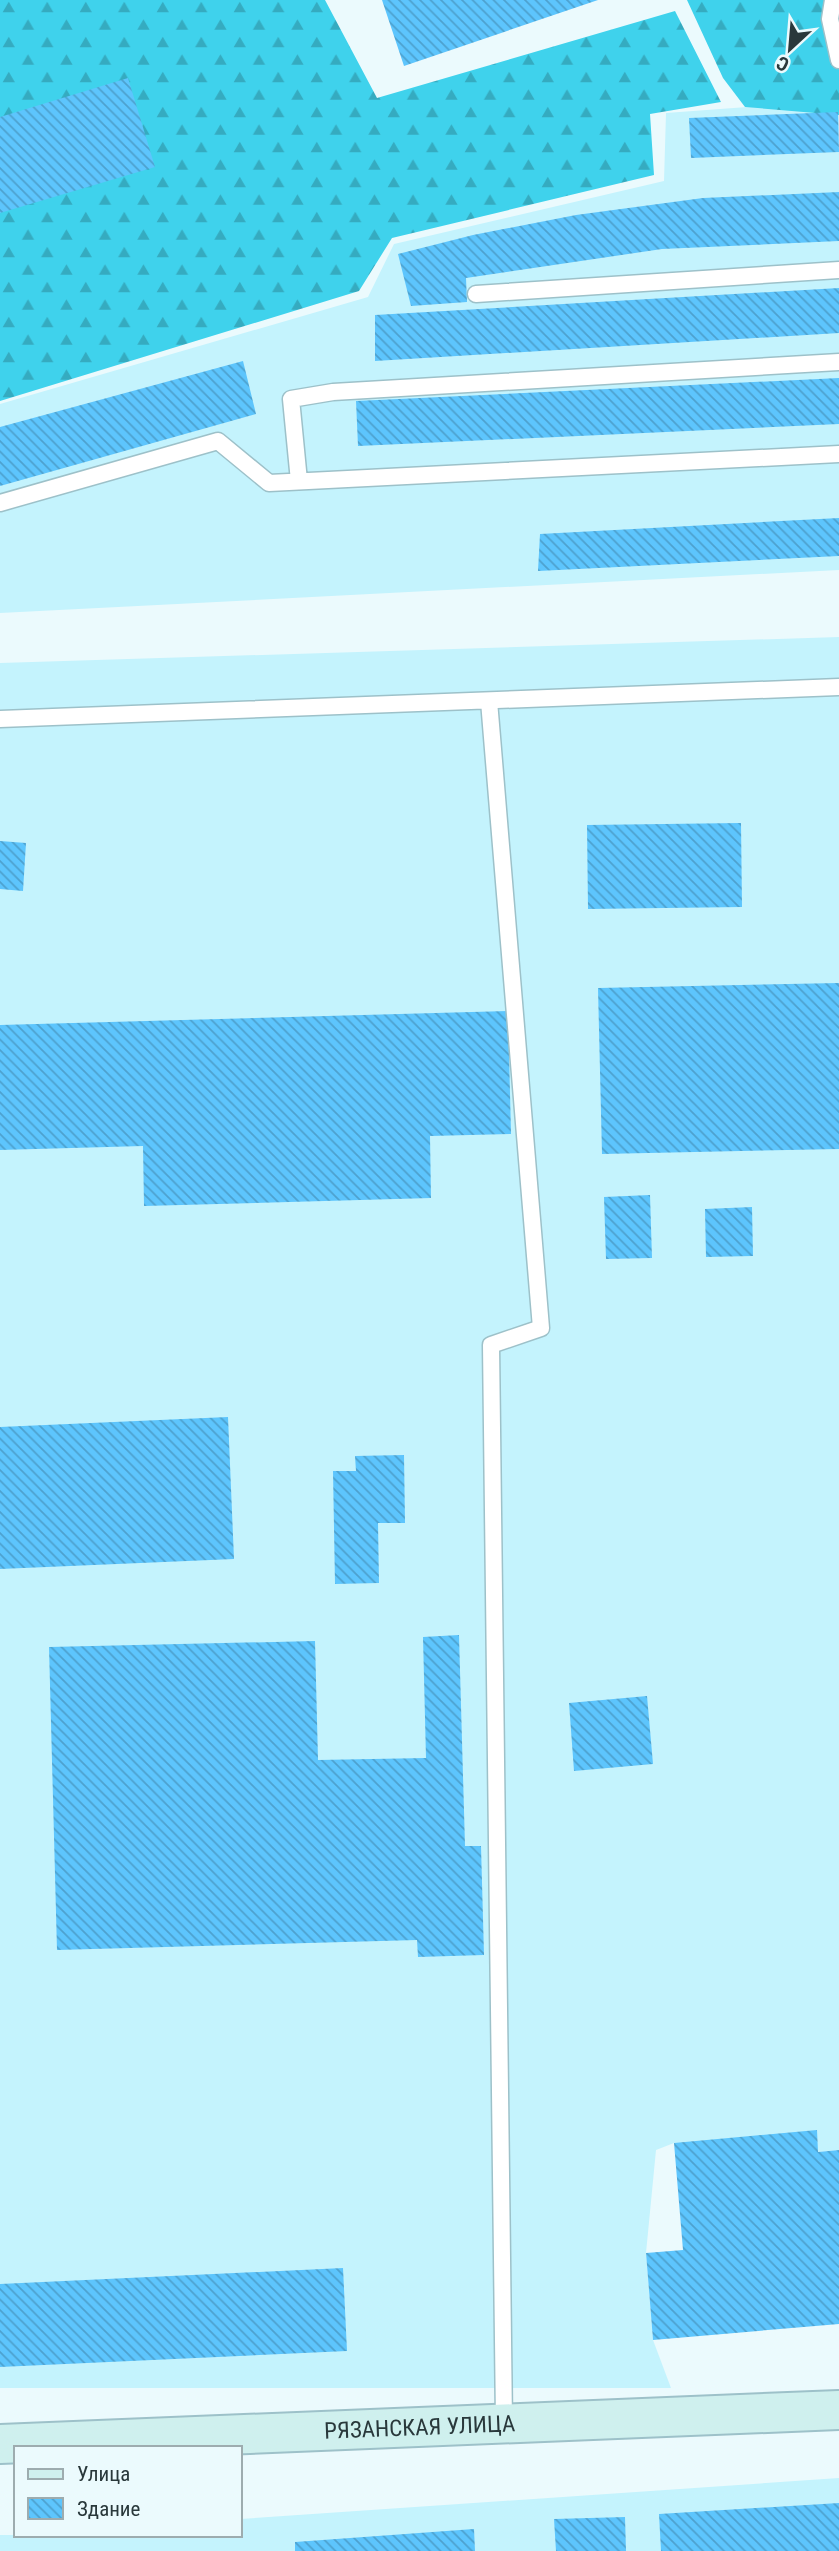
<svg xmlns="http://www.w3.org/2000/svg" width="839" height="2551" viewBox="0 0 839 2551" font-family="'Roboto Condensed',sans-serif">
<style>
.built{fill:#c4f3fd}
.forest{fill:url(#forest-firs)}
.building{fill:url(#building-back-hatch)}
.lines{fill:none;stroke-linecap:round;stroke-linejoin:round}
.lane-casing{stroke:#9dc1c9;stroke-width:19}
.secondary-casing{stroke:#9dc1c9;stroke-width:42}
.lane{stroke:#fff;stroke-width:16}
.secondary{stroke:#cff0ee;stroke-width:38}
.labels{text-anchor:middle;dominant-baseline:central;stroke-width:5;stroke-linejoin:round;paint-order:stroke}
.street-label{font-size:23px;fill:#29383b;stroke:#ebfafd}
</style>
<defs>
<pattern id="forest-firs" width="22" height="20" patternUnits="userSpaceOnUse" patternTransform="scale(1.75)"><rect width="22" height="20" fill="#3fd2ec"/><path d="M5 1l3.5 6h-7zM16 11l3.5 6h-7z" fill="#35abc0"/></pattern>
<pattern id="building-back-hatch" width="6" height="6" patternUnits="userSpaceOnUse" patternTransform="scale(1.75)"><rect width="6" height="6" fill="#5dc5fd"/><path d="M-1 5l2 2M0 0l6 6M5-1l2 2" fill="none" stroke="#4da1ce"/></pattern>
</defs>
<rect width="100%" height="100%" fill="#ebfafd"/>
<path class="built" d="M839 100V570L0 613V404L368 297 394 244 664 181 666 113Z
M839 637V2150L818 2152 674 2143 656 2150 646 2253 653 2340 671 2388H0V663Z
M839 2478V2551H0V2535H240V2519Z"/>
<path class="forest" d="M0 0H325L377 98 675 11 721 102 650 114 654 175 392 238 359 291 0 401Z
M687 0H839V115L745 107 723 78Z"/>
<path class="building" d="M382 0H598L404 66Z
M128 78 155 167 0 213V117Z
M838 112 839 152 691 158 689 118Z
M839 192V241L662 249 466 278 467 302 411 306 398 254 473 235 576 215 703 198Z
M839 288V333L375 361V315Z
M243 361 256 414 0 486V427Z
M839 378V424L358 446 356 401Z
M839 518V556L538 571 540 534Z
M741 823 742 907 588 909 587 825Z
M0 841 26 843 23 891 0 889Z
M839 983V1149L602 1154 598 988Z
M508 1011 511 1134 430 1136 431 1198 144 1206 143 1146 0 1150V1025Z
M650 1195 652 1258 606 1259 604 1197Z
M752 1207 753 1256 706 1257 705 1209Z
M228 1417 234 1559 0 1569V1427Z
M404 1455 405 1523H378L379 1583 335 1584 333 1471H356L355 1456Z
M459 1635 465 1846H481L484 1955 418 1957 417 1940 57 1950 49 1647 315 1641 318 1760 426 1758 423 1637Z
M647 1696 653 1764 574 1771 569 1703Z
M817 2130 818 2152 839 2150V2324L653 2340 646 2253 683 2250 674 2143Z
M343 2268 347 2351 0 2367V2284Z
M839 2503V2551H661L659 2514Z
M625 2517 626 2551H556L554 2519Z
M474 2529 475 2551H295V2542Z"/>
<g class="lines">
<defs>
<path id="lane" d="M833 0 830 19 839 60
M476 294 839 270
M299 481 291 399 333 392 839 362
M0 503 218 441 269 483 839 454
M489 701 541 1328 491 1345 504 2423
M0 719 839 687"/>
<g id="secondary">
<path id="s1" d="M0 2444 839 2410"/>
</g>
</defs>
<use href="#lane" class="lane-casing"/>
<use href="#secondary" class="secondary-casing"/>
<use href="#lane" class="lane"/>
<use href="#secondary" class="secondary"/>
</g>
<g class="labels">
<g class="street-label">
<text stroke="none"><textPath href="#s1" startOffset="420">РЯЗАНСКАЯ УЛИЦА</textPath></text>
</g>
</g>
<rect x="14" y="2446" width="228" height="91" fill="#ebfafd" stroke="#9dacaf" stroke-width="2"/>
<rect x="28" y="2469" width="35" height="10" fill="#cff0ee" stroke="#9dacaf" stroke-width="2"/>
<text x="77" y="2481" font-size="21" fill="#29383b">Улица</text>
<rect x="28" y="2498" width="35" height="21" fill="url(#building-back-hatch)" stroke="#9dacaf" stroke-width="2"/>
<text x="77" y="2516" font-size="21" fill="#29383b">Здание</text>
<g transform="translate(790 49) rotate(206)" stroke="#ebfafd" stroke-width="5" paint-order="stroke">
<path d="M0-5L12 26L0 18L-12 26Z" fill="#29383b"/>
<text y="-10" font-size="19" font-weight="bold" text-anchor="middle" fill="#29383b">С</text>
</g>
</svg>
